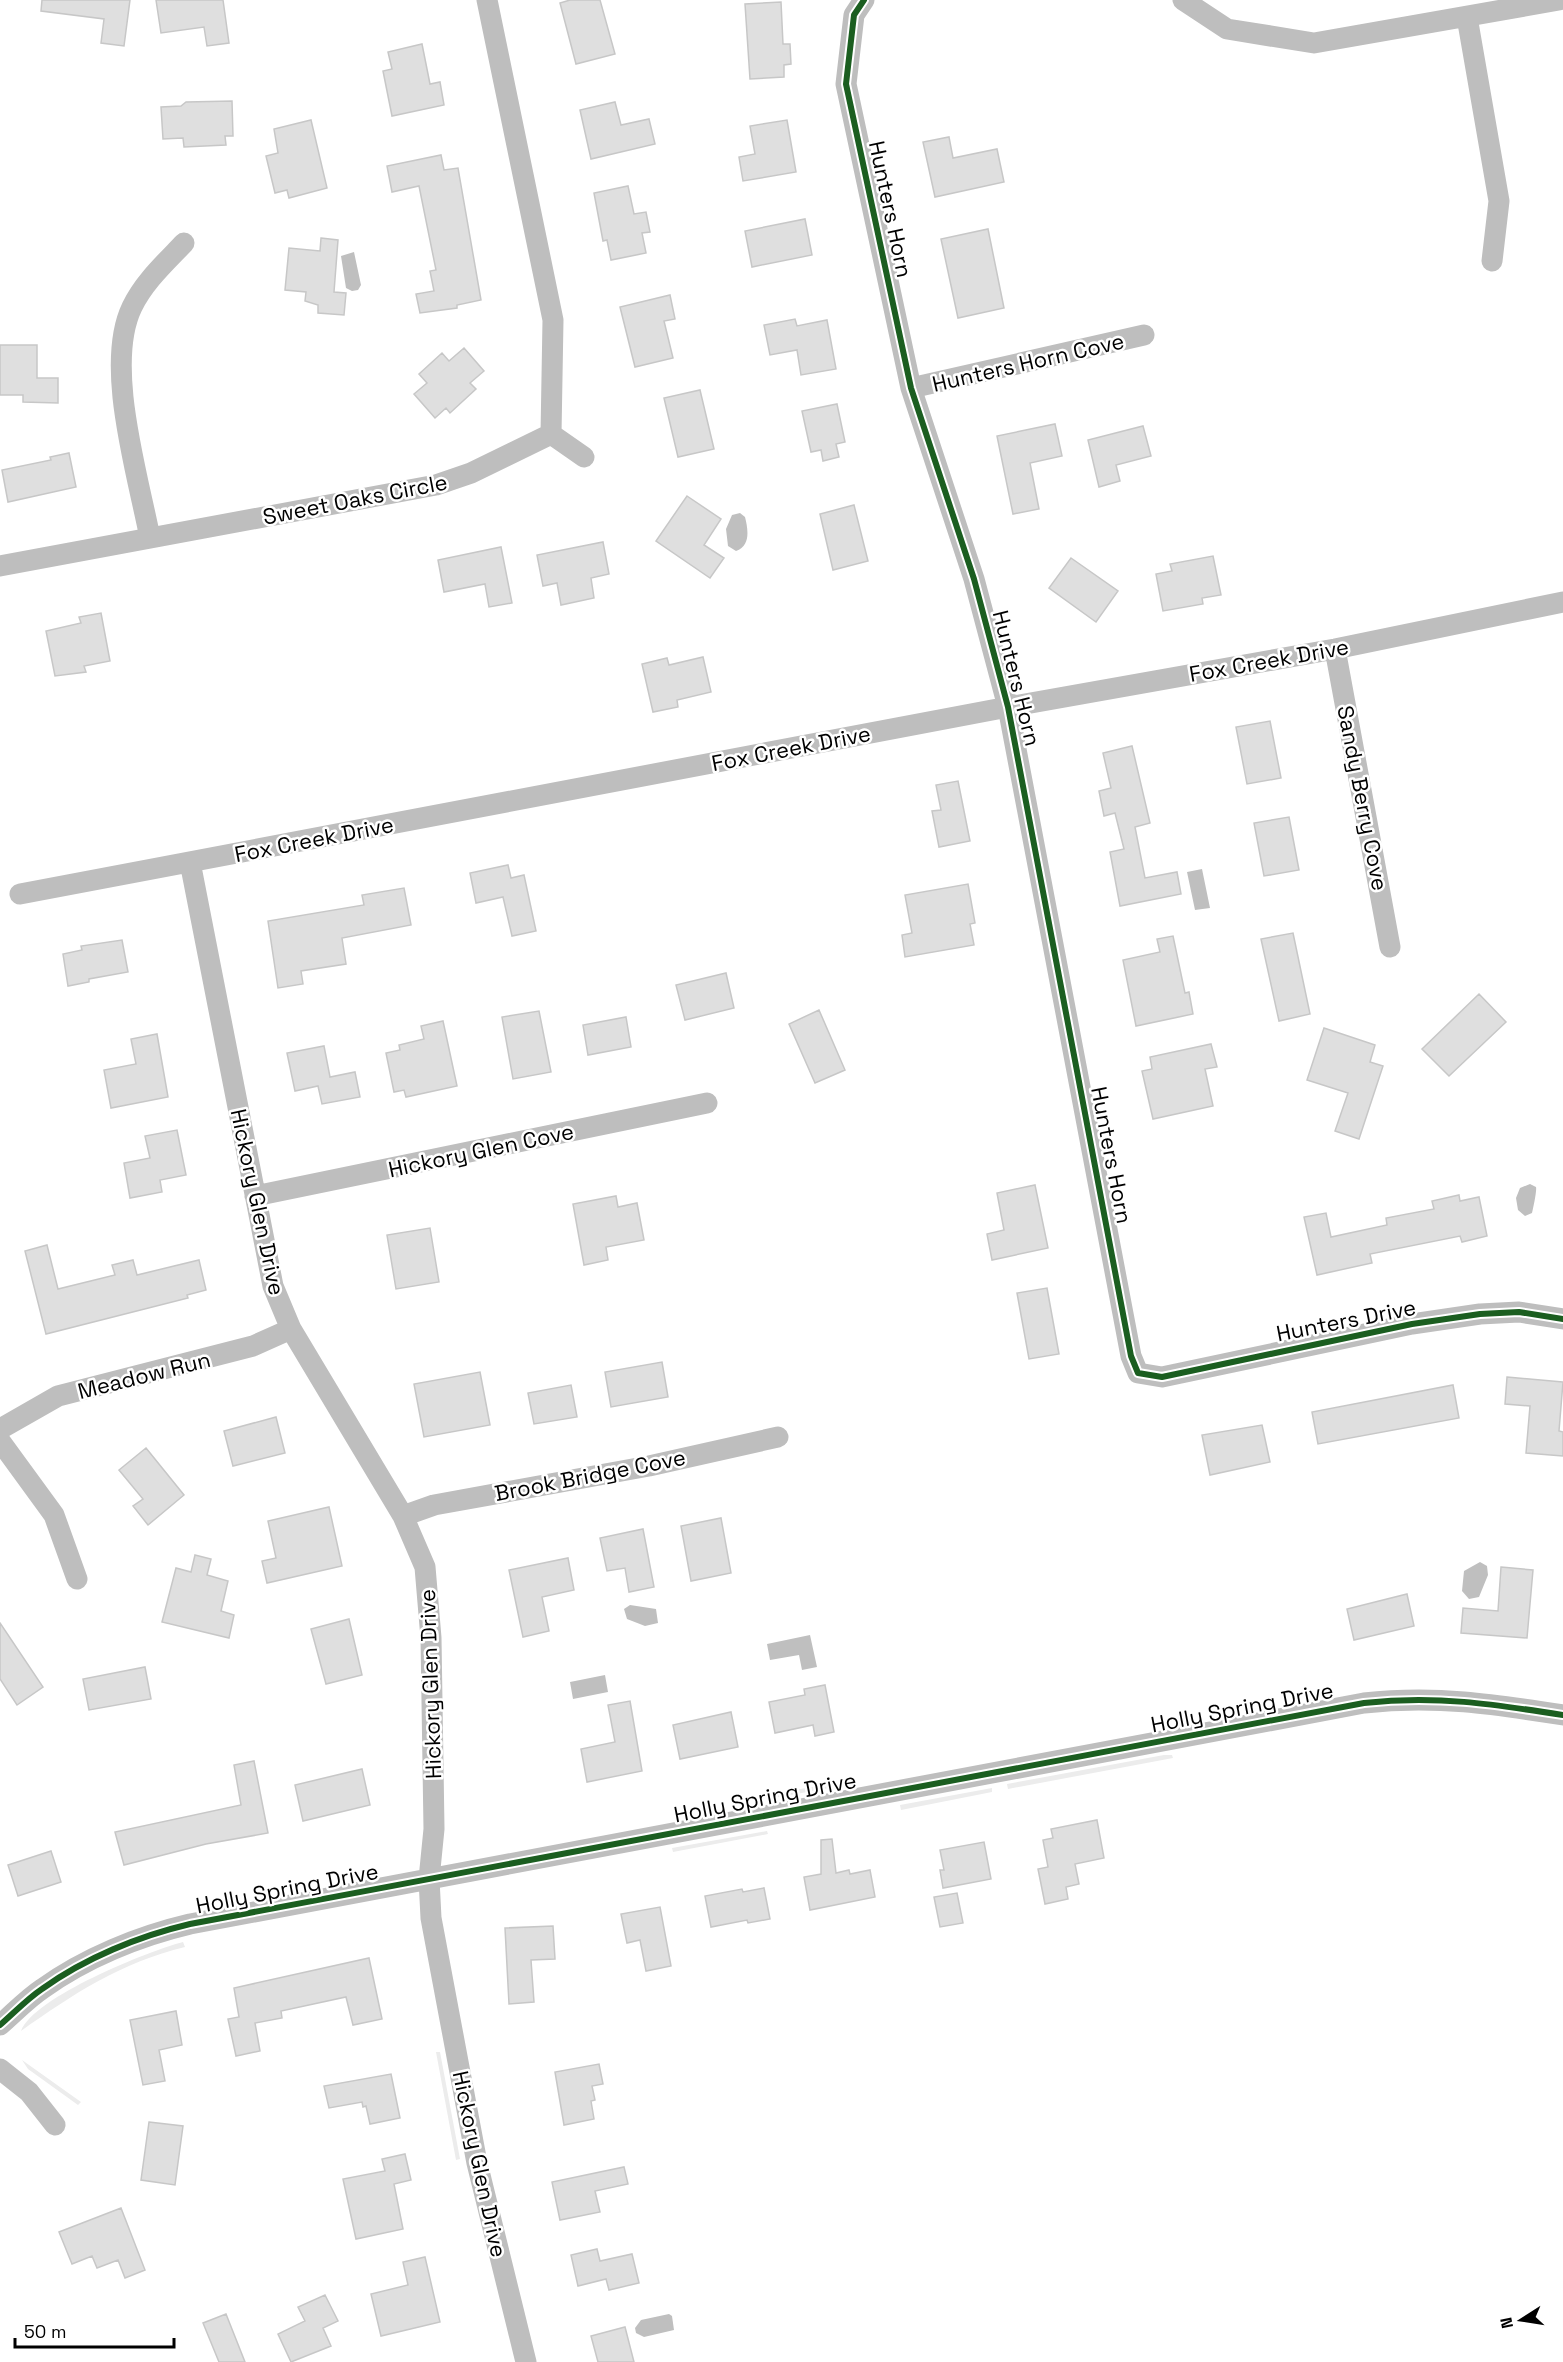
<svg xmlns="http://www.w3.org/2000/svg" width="1563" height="2362" viewBox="0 0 1563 2362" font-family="'Space Grotesk',sans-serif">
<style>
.green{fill:#ececec}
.water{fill:#bfbfbf}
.building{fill:#dfdfdf;stroke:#c7c7c7;stroke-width:1.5}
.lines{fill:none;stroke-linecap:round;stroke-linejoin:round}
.street{stroke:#bebebe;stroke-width:21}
.cycleway-casing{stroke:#fff;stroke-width:10}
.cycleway{stroke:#1b5e20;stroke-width:6}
.labels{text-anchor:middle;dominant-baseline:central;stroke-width:5;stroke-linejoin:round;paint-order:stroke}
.street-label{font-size:22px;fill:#000;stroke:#fff}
</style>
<rect width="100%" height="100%" fill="#fff"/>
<path class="green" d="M1164 1755H1172L1173 1758 1008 1789 1007 1784Z
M850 1780 851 1784 774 1798 773 1794Z
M992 1788V1792L901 1810 900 1805Z
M767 1831 768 1834 673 1852 672 1848Z
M183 1942 185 1947C122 1962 73 1994 21 2031 34 1997 148 1951 183 1942Z
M436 2052H440L460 2159 456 2160Z
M22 2060 81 2102 78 2105 28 2069Z"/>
<path class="water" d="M354 252 361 285 358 290 352 291 346 288 341 256Z
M740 513 745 517C748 529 751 546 736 551L728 546 726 529 732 515Z
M1202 869 1210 908 1195 910 1187 872Z
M1530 1184 1536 1187C1537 1191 1533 1209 1532 1213L1525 1216 1518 1210 1516 1198 1520 1188Z
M1480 1562 1487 1566 1488 1575 1479 1597 1469 1599 1462 1591 1464 1571Z
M630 1605 656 1609 658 1623 645 1626 627 1619 624 1609Z
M810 1635 817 1667 802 1670 799 1655 770 1660 767 1644Z
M605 1675 608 1692 573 1699 570 1682Z
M669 2314 672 2316 674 2330 644 2337 636 2333 635 2328 641 2320Z"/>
<path class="building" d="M42 0H130L124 46 101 43 104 19 41 11Z
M156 0H223L229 43 207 46 204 27 161 33Z
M570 0H600L615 54 576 64 560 3Z
M781 2 783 44H790L791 64 784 65V77L750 79 745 4Z
M422 44 430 84 440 82 444 105 392 116 383 71 392 69 388 52Z
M232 101 233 136H225L226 145 184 147 183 138 163 139 161 107 181 106 186 102Z
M615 102 621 125 649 119 655 144 591 159 580 110Z
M311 120 327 188 289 198 287 190 275 193 266 156 278 153 274 129Z
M787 120 796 172 743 181 739 157 755 154 750 126Z
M949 137 953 158 997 149 1004 182 935 197 923 142Z
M441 155 444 170 458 168 481 300 457 305V308L420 313 416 294 434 291 430 271 436 270 419 186 392 192 387 166Z
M628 186 634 214 646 212 650 232 642 233 646 253 611 260 607 240 603 241 594 193Z
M805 219 812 255 752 267 745 231Z
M988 229 1004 308 958 318 941 239Z
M321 238 338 240 334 292 346 293 344 315 318 313V305L305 301 306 292 285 290 289 248 320 251Z
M670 295 675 319 664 321 673 358 635 367 620 307Z
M795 319 797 326 827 320 836 369 801 375 797 350 770 355 764 325Z
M0 345H37V378H58V403L23 402V395H0Z
M464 348 484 371 470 383 476 389 450 413 446 408 435 418 414 394 427 383 419 374 442 353 449 361Z
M700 390 714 449 678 457 664 398Z
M837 404 845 442 836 444 839 457 823 461 821 450 811 452 802 411Z
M1055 424 1062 456 1030 463 1039 509 1013 514 997 436Z
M1143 426 1151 456 1116 465 1120 481 1099 487 1088 440Z
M69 453 76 487 8 502 2 470 51 460 50 457Z
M687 496 721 519 704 545 724 558 710 578 656 541Z
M854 505 868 561 833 570 820 514Z
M603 542 609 574 591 578 594 598 561 605 557 583 543 586 537 555Z
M501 547 512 603 489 607 485 584 444 592 438 560Z
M1213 556 1221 595 1202 598 1203 604 1163 611 1156 574 1172 571 1170 564Z
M1071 558 1118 591 1096 622 1049 588Z
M101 613 110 661 84 666 86 672 55 676 46 631 81 623 79 617Z
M703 657 711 692 677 700 678 707 653 712 642 664 667 658 669 665Z
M1270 721 1281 778 1247 784 1236 727Z
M1132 746 1150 823 1135 827 1145 878 1177 872 1181 894 1120 906 1110 852 1124 849 1115 813 1104 816 1099 791 1111 788 1103 753Z
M958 781 970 841 939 847 932 811 941 810 936 785Z
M1289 817 1299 870 1264 876 1254 823Z
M508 865 511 878 524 875 536 931 512 936 503 897 476 903 470 873Z
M968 884 975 923 970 924 974 945 905 957 902 935 912 933 905 895Z
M404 888 411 925 342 938 346 964 301 971 303 984 278 988 268 921 364 905 362 895Z
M1293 933 1310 1014 1279 1021 1261 939Z
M1173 936 1185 993 1189 992 1193 1014 1136 1026 1123 960 1160 952 1157 939Z
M122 940 128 972 89 979V982L68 986 63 954 82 950 81 946Z
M726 973 734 1008 685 1020 676 985Z
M1479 994 1506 1022 1449 1076 1422 1049Z
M819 1010 845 1070 815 1083 789 1024Z
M539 1011 551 1072 513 1079 502 1017Z
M626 1017 631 1047 588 1055 583 1025Z
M443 1021 457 1086 406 1097 404 1090 394 1092 386 1053 400 1050 399 1045 424 1039 421 1026Z
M1324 1028 1375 1045 1370 1062 1383 1066 1359 1139 1335 1131 1348 1093 1307 1080Z
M157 1034 168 1097 111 1108 104 1070 136 1064 131 1039Z
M1211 1044 1217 1067 1205 1069 1213 1106 1153 1119 1142 1071 1152 1069 1150 1057Z
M324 1046 330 1077 355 1072 360 1097 322 1104 318 1086 295 1091 287 1053Z
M177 1130 186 1175 160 1180 162 1192 130 1198 124 1163 150 1158 145 1136Z
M1035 1185 1048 1248 992 1260 987 1234 1004 1230 997 1193Z
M1459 1195 1460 1201 1479 1197 1487 1236 1462 1242 1460 1236 1370 1254 1372 1263 1317 1275 1304 1217 1326 1213 1331 1237 1387 1225 1386 1218 1434 1209 1432 1201Z
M616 1196 618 1207 637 1203 644 1240 606 1247 608 1260 584 1265 573 1204Z
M430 1228 439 1282 396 1289 387 1235Z
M47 1245 58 1289 115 1275 112 1265 133 1260 137 1275 199 1260 206 1290 187 1295 188 1298 46 1334 25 1251Z
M1047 1288 1059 1354 1029 1359 1017 1293Z
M662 1362 668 1397 611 1407 605 1372Z
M480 1372 490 1425 424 1437 414 1384Z
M1507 1377 1563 1382 1559 1431 1563 1432V1456L1526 1453 1530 1406 1505 1404Z
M571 1385 577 1417 534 1424 528 1393Z
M1453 1385 1459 1418 1318 1444 1312 1412Z
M276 1417 285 1453 233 1466 224 1431Z
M1262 1425 1270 1462 1210 1475 1202 1435Z
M146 1448 184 1495 148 1525 133 1506 143 1499 119 1470Z
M329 1507 342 1566 267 1583 262 1561 276 1558 268 1521Z
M721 1518 731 1573 691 1581 681 1526Z
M643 1529 654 1587 629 1592 625 1568 607 1571 600 1538Z
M195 1555 211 1559 207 1575 228 1581 221 1611 234 1615 229 1638 162 1622 176 1568 191 1572Z
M568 1558 574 1590 542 1597 549 1631 523 1637 509 1570Z
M1501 1567 1533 1570 1527 1638 1461 1633 1463 1608 1498 1611Z
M1407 1594 1414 1626 1354 1640 1347 1609Z
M349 1619 362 1675 326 1684 311 1629Z
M0 1623 43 1687 17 1705 0 1679Z
M145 1667 151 1699 89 1710 83 1679Z
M825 1685 834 1732 815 1736 813 1725 775 1733 769 1702 805 1695 804 1689Z
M630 1701 642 1771 587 1782 581 1749 615 1742 608 1705Z
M731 1712 738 1747 680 1759 673 1725Z
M254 1761 268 1833 206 1844 124 1865 115 1832 241 1805 234 1765Z
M362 1769 370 1805 303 1821 295 1785Z
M1097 1820 1104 1858 1075 1864 1079 1884 1066 1887 1068 1899 1045 1904 1038 1869 1048 1867 1043 1840 1053 1838 1051 1829Z
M832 1839 836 1873 849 1870 850 1874 870 1870 875 1897 810 1910 804 1877 821 1874V1840Z
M984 1842 991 1879 943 1888 940 1870H944L940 1850Z
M51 1851 61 1882 18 1896 8 1865Z
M764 1888 770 1919 748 1923 747 1920 711 1927 705 1896 742 1889 743 1892Z
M957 1893 963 1923 940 1927 934 1897Z
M660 1907 671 1966 646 1971 640 1940 627 1943 621 1914Z
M553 1926 555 1959 531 1960 534 2002 509 2004 505 1928Z
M369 1958 382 2019 353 2025 346 1997 281 2011 282 2018 255 2023 260 2051 236 2056 228 2019 239 2017 234 1988Z
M176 2011 182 2045 159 2050 165 2081 143 2085 130 2020Z
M599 2064 603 2084 592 2086 595 2100 591 2101 594 2119 564 2125 555 2072Z
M391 2074 400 2118 370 2124 366 2106 363 2107 362 2102 329 2108 324 2086Z
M149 2122 183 2126 175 2185 141 2180Z
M405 2154 411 2180 394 2184 403 2229 356 2239 343 2179 385 2171 382 2159Z
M624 2167 628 2184 595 2191 600 2212 560 2220 552 2182Z
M121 2208 145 2270 125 2278 118 2260 97 2268 92 2256 72 2264 59 2232Z
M597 2249 600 2261 632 2254 639 2283 609 2290 606 2279 578 2286 571 2255Z
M425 2257 440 2322 381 2336 371 2294 408 2285 403 2262Z
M325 2295 338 2321 323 2328 331 2346 291 2362 278 2334 305 2321 298 2307Z
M226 2314 245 2362H219L203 2323Z
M625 2327 634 2362H598L591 2336Z"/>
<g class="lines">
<path class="street" d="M864 0 854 15 846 84 911 388 974 579 1008 707 1131 1356 1138 1373 1162 1377 1412 1324 1480 1314 1519 1312 1563 1319
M1183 0 1227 29 1314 43 1559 0
M1467 17 1499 201 1492 261
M911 388 1144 335
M551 434 584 457
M150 538C138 475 104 365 132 307 144 282 165 263 184 243
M0 566 436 485 471 473 551 434 553 320 487 0
M1335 649 1390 947
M190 862 273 1286 291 1329 403 1516 425 1567 431 1638 434 1829 429 1879 431 1918 477 2163 526 2362
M20 894 1008 707 1335 649 1563 602
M255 1196 707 1103
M0 1429 58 1396 253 1346 291 1329
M0 1441 54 1515 77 1579
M403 1516 434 1505 649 1466 778 1437
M0 2025C14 2013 27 1999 42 1989 85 1958 139 1936 190 1924L1364 1703C1435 1695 1493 1704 1563 1715
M0 2069 29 2092 55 2125"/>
<defs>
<path id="cycleway" d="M864 0 854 15 846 84 911 388 974 579 1008 707 1131 1356 1138 1373 1162 1377 1412 1324 1480 1314 1519 1312 1563 1319
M0 2025C14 2013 27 1999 42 1989 85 1958 139 1936 190 1924L1364 1703C1435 1695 1493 1704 1563 1715"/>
</defs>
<use href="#cycleway" class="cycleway-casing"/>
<use href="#cycleway" class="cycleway"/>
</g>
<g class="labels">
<g class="street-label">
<text transform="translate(891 209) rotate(78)">Hunters Horn</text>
<text transform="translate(1028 362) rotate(-13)">Hunters Horn Cove</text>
<text transform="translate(355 499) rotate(-11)">Sweet Oaks Circle</text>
<text transform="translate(1269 660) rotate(-10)">Fox Creek Drive</text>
<text transform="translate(1017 678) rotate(76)">Hunters Horn</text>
<text transform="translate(791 748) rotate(-11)">Fox Creek Drive</text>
<text transform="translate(1363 798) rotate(79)">Sandy Berry Cove</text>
<text transform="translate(314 839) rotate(-11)">Fox Creek Drive</text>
<text transform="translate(481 1150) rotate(-12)">Hickory Glen Cove</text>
<text transform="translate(1112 1155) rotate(79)">Hunters Horn</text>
<text transform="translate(258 1202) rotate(78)">Hickory Glen Drive</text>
<text transform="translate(1346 1320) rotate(-11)">Hunters Drive</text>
<text transform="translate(144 1375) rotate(-14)">Meadow Run</text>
<text transform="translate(590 1475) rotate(-11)">Brook Bridge Cove</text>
<text transform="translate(430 1684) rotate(-92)">Hickory Glen Drive</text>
<text transform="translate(1242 1707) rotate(-11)">Holly Spring Drive</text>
<text transform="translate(765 1797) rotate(-11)">Holly Spring Drive</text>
<text transform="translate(287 1888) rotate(-11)">Holly Spring Drive</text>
<text transform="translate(480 2164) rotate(78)">Hickory Glen Drive</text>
</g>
</g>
<g transform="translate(1521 2320) rotate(258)" stroke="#ffffff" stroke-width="4.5" paint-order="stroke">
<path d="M0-4.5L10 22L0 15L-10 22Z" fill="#000000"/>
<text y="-9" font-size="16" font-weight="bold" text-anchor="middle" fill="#000000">N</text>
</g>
<path d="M15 2338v9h159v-9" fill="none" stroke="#000000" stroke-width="3"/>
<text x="24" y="2338" font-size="18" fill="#000000" stroke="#ffffff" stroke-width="4.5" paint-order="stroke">50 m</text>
</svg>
